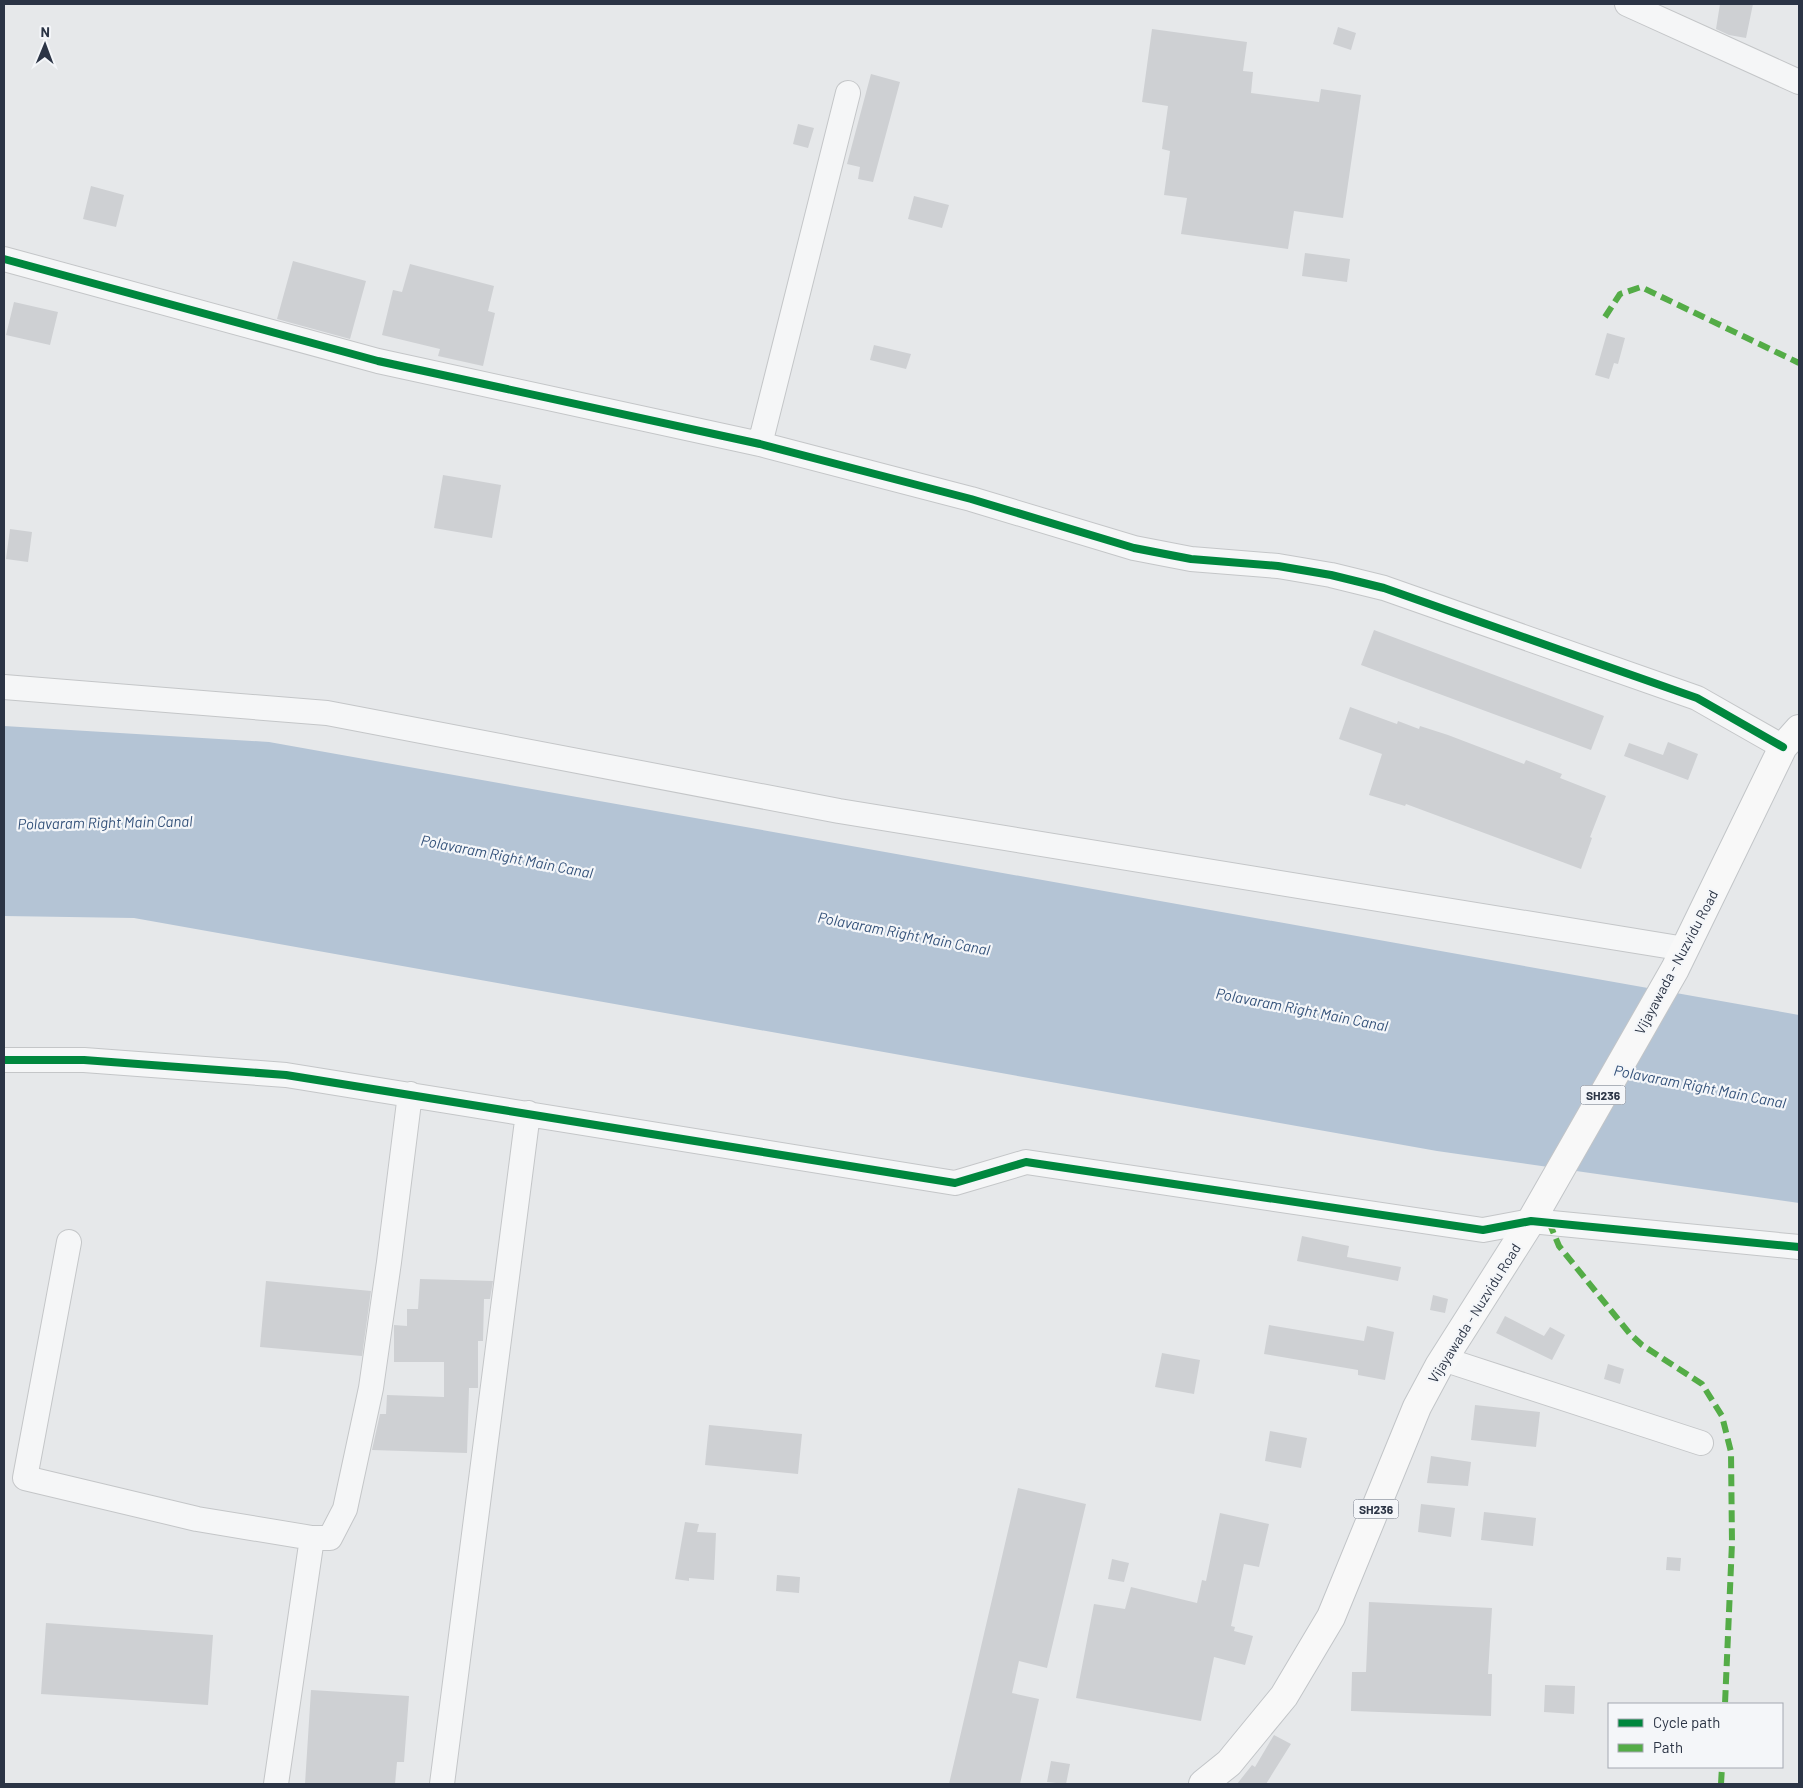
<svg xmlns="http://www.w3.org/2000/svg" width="1803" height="1788" viewBox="0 0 1803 1788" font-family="Barlow,sans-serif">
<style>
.water{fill:#b4c4d5}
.building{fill:#ced0d3}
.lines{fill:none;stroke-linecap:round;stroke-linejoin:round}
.minor-casing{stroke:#c4c6c8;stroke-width:26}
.major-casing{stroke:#c2c5c8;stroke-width:30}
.minor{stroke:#f5f6f7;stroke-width:24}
.major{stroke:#f8f8f8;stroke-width:28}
.quiet{stroke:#54ac47;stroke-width:6;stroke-dasharray:12 6;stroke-linecap:butt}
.cycleway-casing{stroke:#f4f6f9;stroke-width:11}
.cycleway{stroke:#00873e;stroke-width:8}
.labels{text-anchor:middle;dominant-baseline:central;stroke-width:4.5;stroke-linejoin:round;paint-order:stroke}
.shield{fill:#f4f6f9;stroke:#676e7b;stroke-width:1}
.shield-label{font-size:12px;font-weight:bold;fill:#2b3445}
.street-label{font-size:14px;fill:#2b3445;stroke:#f4f6f9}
.water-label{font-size:15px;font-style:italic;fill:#34527a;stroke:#f4f6f9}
</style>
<rect width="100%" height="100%" fill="#e6e8ea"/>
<path class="water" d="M4 726 269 742 1799 1015V1203L1437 1151 134 918 4 916Z"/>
<path class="building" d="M1720 4H1753L1746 38 1729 35 1716 29Z
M1338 27 1356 33 1351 50 1333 44Z
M1152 29 1247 42 1243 71 1253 72 1251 93 1319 102 1321 89 1361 95 1343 218 1294 211 1288 249 1181 234 1187 198 1164 195 1170 151 1162 149 1168 106 1142 102Z
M871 74 900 82 873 182 858 179 860 167 847 164Z
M798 124 814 128 808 148 793 144Z
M91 186 124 195 116 227 83 219Z
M914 196 949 205 942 228 908 219Z
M1305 253 1350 259 1347 282 1302 276Z
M293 261 366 281 350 339 277 319Z
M410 264 494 286 488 311 495 313 483 366 438 356 440 349 382 335 393 290 402 292Z
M14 302 58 312 50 345 6 335Z
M1607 333 1625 338 1618 364 1614 363 1609 379 1595 375Z
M874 345 911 354 906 369 870 360Z
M443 475 501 485 492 538 434 528Z
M10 529 32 532 28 562 6 559Z
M1374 630 1604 716 1591 750 1361 665Z
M1350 707 1397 724 1398 721 1419 729 1420 726 1448 735 1524 764 1526 760 1562 774 1560 778 1606 796 1590 837 1592 838 1581 869 1406 804 1405 806 1369 795 1382 754 1339 739Z
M1668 742 1698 754 1688 780 1624 756 1629 743 1663 755Z
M1302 1236 1349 1246 1347 1257 1401 1267 1398 1281 1297 1261Z
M420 1279 493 1281 490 1299H484L483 1341H478V1388H469L467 1453 372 1450 380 1414H386L387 1395 444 1397V1362H394V1325L407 1326V1309H418Z
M266 1281 371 1291 362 1356 260 1347Z
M1433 1295 1448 1299 1445 1313 1430 1310Z
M1505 1316 1544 1336 1550 1327 1565 1335 1552 1360 1496 1333Z
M1269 1325 1364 1341 1367 1326 1394 1332 1385 1380 1358 1375V1370L1264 1354Z
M1162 1353 1200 1360 1194 1394 1155 1387Z
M1608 1364 1624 1369 1620 1384 1604 1379Z
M1475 1405 1540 1412 1536 1447 1471 1440Z
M709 1425 802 1434 798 1474 705 1465Z
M1270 1431 1307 1438 1301 1468 1265 1461Z
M1431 1456 1471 1462 1468 1486 1427 1483Z
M1018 1488 1086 1504 1047 1668 1019 1661 1012 1693 1039 1699 1020 1784H949Z
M1421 1504 1455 1508 1451 1537 1418 1532Z
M1484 1512 1536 1518 1533 1546 1481 1540Z
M1220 1513 1269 1524 1259 1567 1244 1564 1231 1626 1235 1627 1234 1631 1253 1636 1245 1665 1214 1657 1201 1721 1076 1698 1094 1604 1125 1609 1131 1587 1197 1603 1202 1580 1206 1581Z
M685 1522 699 1524 697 1532 716 1533 714 1580 689 1578V1581L675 1579Z
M1667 1557 1681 1558 1680 1571 1666 1570Z
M1112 1559 1129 1563 1124 1582 1108 1579Z
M777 1575 800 1577 799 1593 776 1591Z
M1369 1602 1492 1608 1488 1674H1492L1491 1716 1351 1711 1352 1672H1366Z
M46 1623 213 1635 208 1705 41 1694Z
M1545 1685 1575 1686 1574 1714 1544 1712Z
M311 1690 409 1696 404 1762H397L395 1784H305Z
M1274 1735 1291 1744 1266 1784H1237L1252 1765 1255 1767Z
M1051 1761 1070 1764 1066 1784 1047 1782Z"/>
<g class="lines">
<defs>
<path id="minor" d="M1627 4 1799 82
M4 259 378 361 760 444 971 499 1134 548 1191 559 1278 566 1331 575 1384 588 1697 698 1783 747
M760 444 848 93
M4 687 327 713 839 811 1685 949
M4 1060H84L286 1075 955 1183 1026 1162 1483 1230 1531 1221 1799 1247
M69 1242 25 1478 197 1519 312 1538H330L345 1509 371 1388 389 1262 410 1094
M1443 1359 1701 1443
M276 1784 312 1538
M442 1784 528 1113"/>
<path id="major" d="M1203 1784 1229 1763 1284 1696 1331 1617 1417 1407 1439 1366 1531 1221 1675 969 1783 747 1799 729"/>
</defs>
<use href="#minor" class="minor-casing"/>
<use href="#major" class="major-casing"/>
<use href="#minor" class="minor"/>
<use href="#major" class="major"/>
<path class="quiet" d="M1605 317 1620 294 1641 287 1799 363
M1549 1222 1559 1246 1630 1334 1642 1345 1702 1384 1722 1416 1731 1452 1732 1543 1725 1704
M1721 1784 1722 1767"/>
<defs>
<path id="cycleway" d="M4 259 378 361 760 444 971 499 1134 548 1191 559 1278 566 1331 575 1384 588 1697 698 1783 747
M4 1060H84L286 1075 955 1183 1026 1162 1483 1230 1531 1221 1799 1247"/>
</defs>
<use href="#cycleway" class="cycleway-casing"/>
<use href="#cycleway" class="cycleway"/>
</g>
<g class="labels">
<g class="shield">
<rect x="1580.5" y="1085.5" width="45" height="19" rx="4"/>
<rect x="1353.5" y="1499.5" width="45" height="19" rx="4"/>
</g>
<g class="shield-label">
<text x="1603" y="1095">SH236</text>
<text x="1376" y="1509">SH236</text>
</g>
<g class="street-label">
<text transform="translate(1676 962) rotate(-62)">Vijayawada - Nuzvidu Road</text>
<text transform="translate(1474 1313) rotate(-58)">Vijayawada - Nuzvidu Road</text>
</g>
<g class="water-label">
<text transform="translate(105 822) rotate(-1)">Polavaram Right Main Canal</text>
<text transform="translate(507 856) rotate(11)">Polavaram Right Main Canal</text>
<text transform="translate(904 933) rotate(11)">Polavaram Right Main Canal</text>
<text transform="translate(1302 1009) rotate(11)">Polavaram Right Main Canal</text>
<text transform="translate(1700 1086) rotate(11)">Polavaram Right Main Canal</text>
</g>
</g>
<rect width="1803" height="1788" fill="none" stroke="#2b3445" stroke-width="10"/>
<rect x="1608" y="1703" width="175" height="65" fill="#f4f6f9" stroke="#a4a8b1"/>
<rect x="1618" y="1719" width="25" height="8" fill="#00873e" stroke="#a4a8b1"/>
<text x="1653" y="1728" font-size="15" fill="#2b3445">Cycle path</text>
<rect x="1618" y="1744" width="25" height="8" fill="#54ac47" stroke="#a4a8b1"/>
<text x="1653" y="1753" font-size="15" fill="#2b3445">Path</text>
<g transform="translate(45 45) rotate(1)" stroke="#f4f6f9" stroke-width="4" paint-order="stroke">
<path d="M0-4L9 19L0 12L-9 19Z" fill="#2b3445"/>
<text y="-8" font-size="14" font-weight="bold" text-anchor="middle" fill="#2b3445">N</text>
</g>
</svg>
